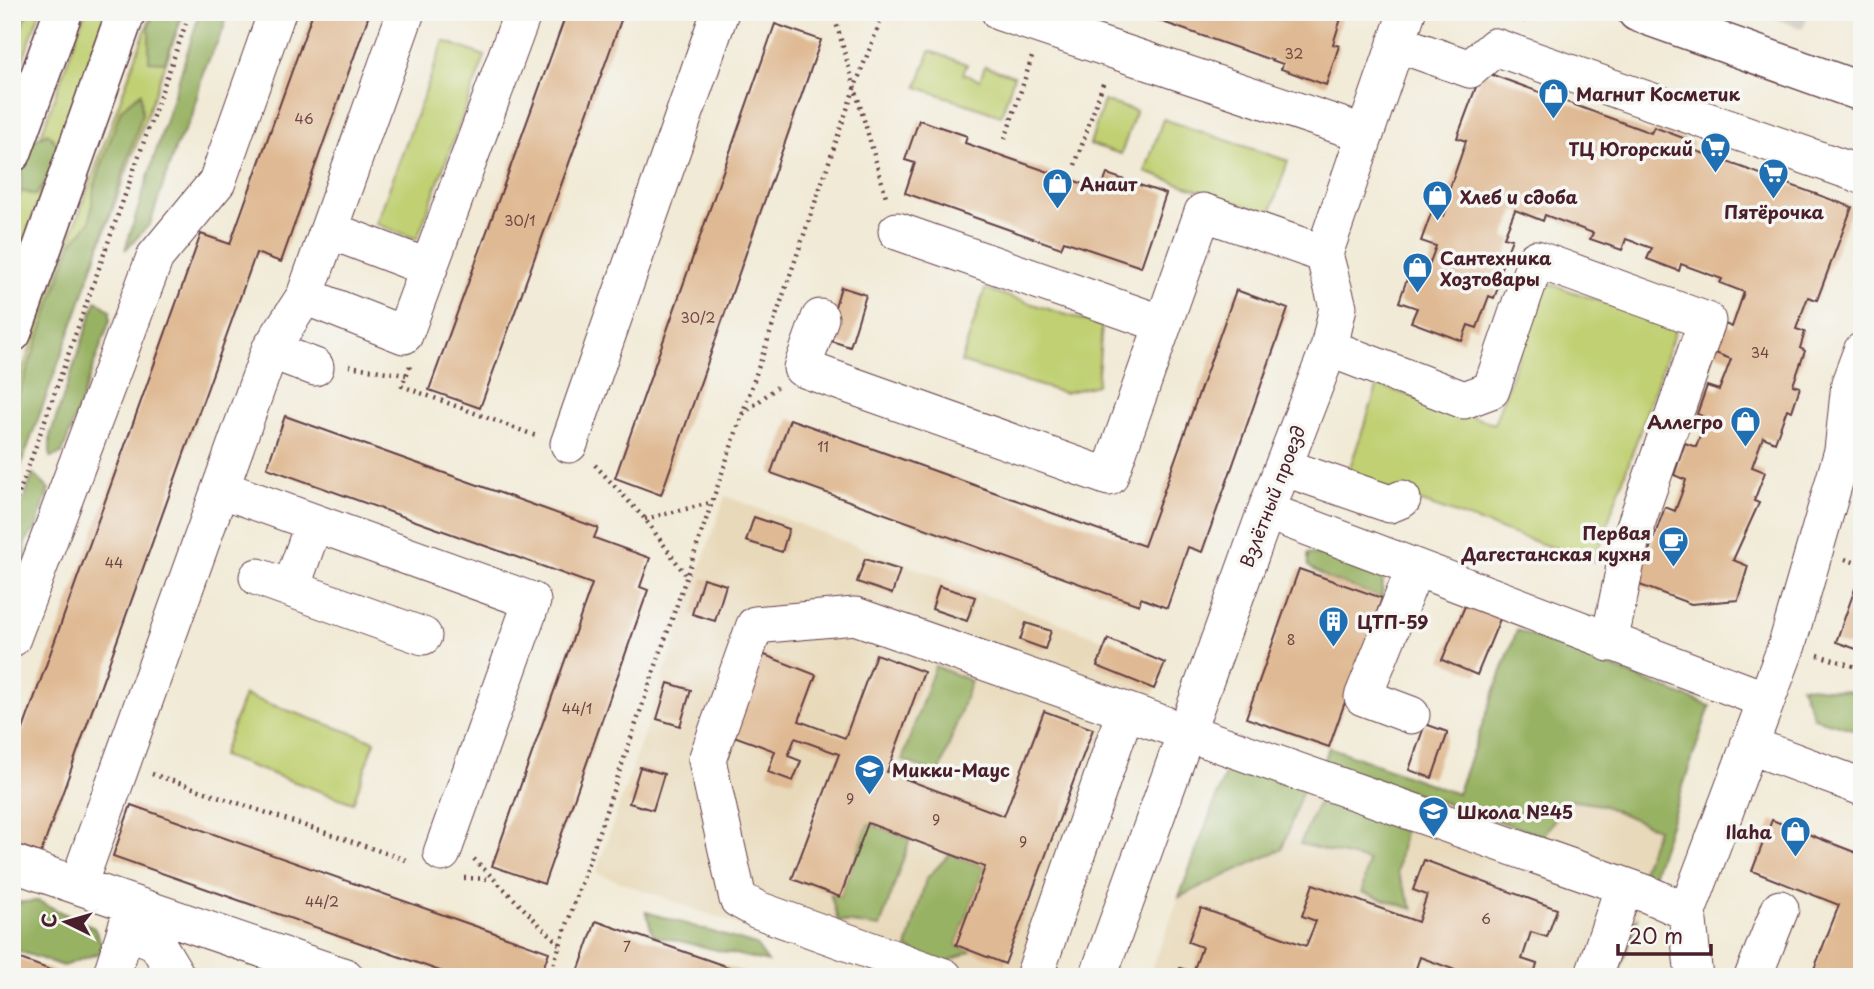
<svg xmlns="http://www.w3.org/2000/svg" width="1874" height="989" viewBox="0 0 1874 989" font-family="'Playpen Sans',sans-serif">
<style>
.built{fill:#e8d9ba}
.industrial{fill:#c9c3b8}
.green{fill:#c0d072;stroke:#85784e;stroke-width:2}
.forest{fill:#98b264;stroke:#716848;stroke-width:2}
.building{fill:#dfb993}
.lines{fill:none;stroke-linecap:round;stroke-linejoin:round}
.minor-casing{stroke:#633d45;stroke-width:39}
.major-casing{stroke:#633d45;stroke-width:41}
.path{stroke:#633d45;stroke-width:4.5;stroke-dasharray:2 5;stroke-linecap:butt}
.minor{stroke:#fff;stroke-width:37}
.major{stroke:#fff;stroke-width:38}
.labels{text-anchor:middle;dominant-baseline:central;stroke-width:7;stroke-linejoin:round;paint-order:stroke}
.number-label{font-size:14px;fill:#6f4645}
.poi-label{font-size:18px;font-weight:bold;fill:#4a1f2b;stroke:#f6f6f2;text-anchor:start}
.street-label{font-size:18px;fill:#4a1f2b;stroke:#f6f6f2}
</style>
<rect width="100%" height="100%" fill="#f6f6f2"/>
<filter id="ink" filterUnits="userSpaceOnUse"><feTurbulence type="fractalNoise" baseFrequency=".0143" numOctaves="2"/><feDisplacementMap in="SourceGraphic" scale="14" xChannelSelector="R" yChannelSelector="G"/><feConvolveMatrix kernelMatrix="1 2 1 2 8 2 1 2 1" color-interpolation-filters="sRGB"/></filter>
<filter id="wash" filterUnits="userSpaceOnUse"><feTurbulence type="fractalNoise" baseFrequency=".00686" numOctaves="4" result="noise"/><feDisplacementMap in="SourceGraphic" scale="28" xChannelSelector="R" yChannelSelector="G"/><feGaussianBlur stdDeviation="1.57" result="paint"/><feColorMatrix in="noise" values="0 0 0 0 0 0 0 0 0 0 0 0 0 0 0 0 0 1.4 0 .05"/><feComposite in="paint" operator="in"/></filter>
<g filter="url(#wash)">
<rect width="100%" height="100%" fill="#f1ead6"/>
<path class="built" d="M725 496 1165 663 1052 977H881L596 873Z
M1517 630 1710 706 1617 977H1149L1230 761 1315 790 1329 747 1457 794Z"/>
<path class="industrial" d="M1757 12H1809L1803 29Z"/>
<path class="green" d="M12 12H40L12 91Z
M85 12H107L12 274V217Z
M152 12H184L12 489V399Z
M444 41 485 56 417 239 376 224Z
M930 51 967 64 963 74 980 80 985 66 1014 76 1001 116 917 87Z
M1104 101 1136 111 1121 154 1090 144Z
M1163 119 1288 161 1270 214 1145 172Z
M1545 282 1676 328 1594 562 1347 476 1378 385 1494 424Z
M985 289 1102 326 1097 385 1064 393 961 362Z
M244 695 375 741 353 803 222 756Z"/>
<path class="forest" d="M12 12H28L12 50Z
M155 12H183L165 62 149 61V25Z
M200 12H225L224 28 203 72 192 117 176 146 150 224 125 250Z
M141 93 142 115 80 304 12 490V414L72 243 90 222 94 187 121 109Z
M48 133 59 147 49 177 36 195 21 191 22 168 34 140Z
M96 301 110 310V320L62 454 50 457V436Z
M33 474 49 489 36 528 25 542 26 559 12 577V533Z
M1308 553 1343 560 1383 578 1382 598 1329 579 1308 566Z
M1517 630 1710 706 1651 881 1642 871 1657 829 1602 805 1568 800 1543 836 1324 762 1329 747 1457 794Z
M935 666 971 681 939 774 902 760Z
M1801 686 1862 693V732L1814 718Z
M1230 761 1304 786 1282 849 1179 897Z
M1319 801 1404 831 1397 872 1413 909 1362 892 1368 861 1300 844Z
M868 823 910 839 880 927 838 921 830 893 840 897Z
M950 854 985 867 956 945 971 951 941 965 907 948 926 879Z
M38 901 94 928 105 951 63 966 18 951 12 945V903Z
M646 912 756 945 768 962 653 935Z
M1638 918 1617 977H1603L1623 928Z"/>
<g id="blocks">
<path class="building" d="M313 12H370L281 262 256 253 41 853 12 843V760L201 234 230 244Z
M567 12H624L480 408 429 390Z
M1134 12H1343L1333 44 1339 46 1326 85 1281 69 1283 64Z
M775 24 821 40 661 495 615 478Z
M1482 71 1651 133 1654 127 1694 142 1691 149 1852 207 1817 300 1808 297 1796 329 1805 332 1800 348 1805 351 1793 385 1800 387 1792 411 1787 409 1775 442 1763 437 1752 467 1765 472 1754 501 1759 503 1733 560 1748 566 1738 600 1691 604 1637 584 1665 507 1675 511 1681 495 1686 480 1674 475 1685 443 1696 447 1707 418 1697 414 1707 386 1719 390 1725 375 1731 359 1715 353 1725 324 1732 327 1744 292 1720 283 1722 279 1681 264 1679 271 1647 259 1652 248 1626 239 1622 250 1590 239 1593 233 1545 215 1543 221 1515 210 1504 237 1512 239 1499 273 1503 275 1494 298 1489 296 1477 328 1468 325 1462 341 1411 322 1417 308 1399 302 1409 273 1424 279 1436 246 1421 241 1432 211 1444 216 1449 200 1446 199 1466 141 1457 138Z
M919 120 967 136 965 143 1101 190 1107 174 1166 194 1141 267 1064 241 1061 248 905 193 915 163 905 160Z
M841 287 866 295 850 347 825 339Z
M1236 290 1288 309 1202 552 1188 547 1167 608 1141 598 1139 605 771 473 790 419 1144 546Z
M285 416 598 528 594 538 650 558 640 587 648 590 544 884 492 866 592 584 267 468Z
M754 517 789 529 782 552 746 541Z
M865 559 900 570 892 594 857 582Z
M1299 569 1382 598 1329 747 1246 718Z
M703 578 726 585 715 621 692 614Z
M939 586 975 597 967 621 932 609Z
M1856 586 1862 588V651L1836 642Z
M1468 599 1502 614 1477 675 1442 660Z
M1026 623 1051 631 1045 649 1020 640Z
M1108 639 1165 663 1154 689 1097 666Z
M762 654 816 675 799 721 845 738 876 654 924 672 887 772 1004 816 1044 711 1093 729 1005 964 956 945 985 867 868 823 840 897 792 879 839 754 795 738 788 756 801 761 793 781 768 772 775 751 731 735Z
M668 683 691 690 680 726 657 719Z
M1425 724 1448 732 1432 778 1409 770Z
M640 767 664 774 653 810 629 803Z
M131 805 549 952 540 977H457L113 856Z
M1772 820 1862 855V977H1811L1839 905 1752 871Z
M1424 860 1557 909 1547 937 1531 932 1522 959 1537 964 1533 977H1474L1420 957 1413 977H1177L1180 968 1193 972 1202 947 1188 942 1201 908 1306 946 1316 921 1302 916 1313 884 1418 922 1427 895 1413 890Z
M596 921 754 976V977H592L578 972Z
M12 956 62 974 61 977H12Z"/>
</g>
</g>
<g filter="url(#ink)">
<use href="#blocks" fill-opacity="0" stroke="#633d45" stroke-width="2"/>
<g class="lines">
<defs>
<path id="minor" d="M1000 12 1363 133
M1396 43 1470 69 1495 47 1862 175
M329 230 429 268
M897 231 1163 324
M305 296 404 335 523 12
M820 318 802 368 1109 477 1203 212 1324 254
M1329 348 1464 400 1491 390 1536 259 1707 321 1631 538 1609 643
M270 350 315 367
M569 444 720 12
M1283 467 1390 504 1402 499
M221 489 532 601 442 853
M1266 511 1766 700
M258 577 423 636
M291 588 314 523
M12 638 155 257 217 182 277 12
M1411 715 1363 697 1415 568
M1749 745 1862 787
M12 863 345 977
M78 885 270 350 305 296 406 12
M126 930 156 942 177 977
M111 977 134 905
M944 977 758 910 738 899 707 760 755 625 855 616 1647 894 1687 912
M1034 977 1125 712
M1098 977 1266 511 1329 348 1338 307 1324 254 1407 12
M1593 977 1624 886
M1694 977 1687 912 1787 645 1843 451 1850 383 1862 351
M1753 977 1780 909"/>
<path id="major" d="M1637 12 1862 92
M12 153 63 12
M12 333 126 12"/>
</defs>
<use href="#minor" class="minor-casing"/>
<use href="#major" class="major-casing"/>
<path class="path" d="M833 12 887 200
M1522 22 1525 12
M1005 139 1032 57
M1075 165 1104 81
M349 366 406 375
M410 366 402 386 539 437
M743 414 777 387
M595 465 645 519 685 574
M12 513 190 12
M645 519 710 503
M1845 559 1862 565
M1818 655 1862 669
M152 774 409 861
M474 859 560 945
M464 878 491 879
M549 977 854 89 884 12"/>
<use href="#minor" class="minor"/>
<use href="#major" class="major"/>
</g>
</g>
<defs>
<symbol id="shop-pin" viewBox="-11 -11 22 30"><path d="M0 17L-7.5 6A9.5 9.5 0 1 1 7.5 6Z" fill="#1f6fb2" stroke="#f6f6f2"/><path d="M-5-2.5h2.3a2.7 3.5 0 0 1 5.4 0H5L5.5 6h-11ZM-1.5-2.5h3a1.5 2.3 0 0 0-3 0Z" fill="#fff"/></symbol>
<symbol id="supermarket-pin" viewBox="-11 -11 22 30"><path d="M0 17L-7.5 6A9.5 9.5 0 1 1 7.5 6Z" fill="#1f6fb2" stroke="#f6f6f2"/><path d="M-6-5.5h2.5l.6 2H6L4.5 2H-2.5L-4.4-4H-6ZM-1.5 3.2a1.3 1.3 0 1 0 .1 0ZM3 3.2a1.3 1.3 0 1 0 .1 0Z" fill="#fff"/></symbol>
<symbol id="cafe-pin" viewBox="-11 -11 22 30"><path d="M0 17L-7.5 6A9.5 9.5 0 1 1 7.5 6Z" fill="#1f6fb2" stroke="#f6f6f2"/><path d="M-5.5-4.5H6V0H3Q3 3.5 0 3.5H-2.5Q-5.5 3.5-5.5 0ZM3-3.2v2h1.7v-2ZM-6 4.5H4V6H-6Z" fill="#fff"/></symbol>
<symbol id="building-pin" viewBox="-11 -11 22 30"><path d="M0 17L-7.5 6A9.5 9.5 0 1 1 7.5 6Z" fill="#1f6fb2" stroke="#f6f6f2"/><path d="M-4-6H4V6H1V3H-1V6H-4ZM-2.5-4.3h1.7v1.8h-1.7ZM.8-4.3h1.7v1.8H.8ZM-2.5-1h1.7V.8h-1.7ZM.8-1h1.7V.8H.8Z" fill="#fff"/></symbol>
<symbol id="school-pin" viewBox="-11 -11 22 30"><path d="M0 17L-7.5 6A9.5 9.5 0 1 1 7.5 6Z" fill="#1f6fb2" stroke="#f6f6f2"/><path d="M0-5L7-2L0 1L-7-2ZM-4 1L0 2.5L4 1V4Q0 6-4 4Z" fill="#fff"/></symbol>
</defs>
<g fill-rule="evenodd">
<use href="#shop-pin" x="1536" y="76" width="35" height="47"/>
<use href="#supermarket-pin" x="1698" y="130" width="35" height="47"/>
<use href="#supermarket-pin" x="1756" y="156" width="35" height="47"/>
<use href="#shop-pin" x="1040" y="166" width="35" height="47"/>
<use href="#shop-pin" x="1420" y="178" width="35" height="47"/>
<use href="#shop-pin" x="1400" y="250" width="35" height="47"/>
<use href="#shop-pin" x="1728" y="404" width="35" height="47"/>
<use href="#cafe-pin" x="1656" y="524" width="35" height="47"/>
<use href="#building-pin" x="1316" y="604" width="35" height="47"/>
<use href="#school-pin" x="852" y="752" width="35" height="47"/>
<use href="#school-pin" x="1416" y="794" width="35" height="47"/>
<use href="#shop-pin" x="1778" y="814" width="35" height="47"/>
</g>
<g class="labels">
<g class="number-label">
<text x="1294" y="53">32</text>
<text x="304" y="118">46</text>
<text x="520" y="220">30/1</text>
<text x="698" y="317">30/2</text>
<text x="1760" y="352">34</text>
<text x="823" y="446">11</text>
<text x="114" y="562">44</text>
<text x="1291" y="639">8</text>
<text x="577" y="708">44/1</text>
<text x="850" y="798">9</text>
<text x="936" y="819">9</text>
<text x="1023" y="841">9</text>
<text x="322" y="901">44/2</text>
<text x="1486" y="918">6</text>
<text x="627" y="946">7</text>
</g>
<g class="poi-label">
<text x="1576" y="93">Магнит Косметик</text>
<text x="1693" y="148" text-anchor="end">ТЦ Югорский</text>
<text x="1080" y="183">Анаит</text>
<text x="1460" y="196">Хлеб и сдоба</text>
<text x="1774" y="211" text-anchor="middle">Пятёрочка</text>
<text x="1440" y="257">Сантехника<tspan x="1440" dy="21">Хозтовары</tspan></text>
<text x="1723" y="421" text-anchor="end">Аллегро</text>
<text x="1651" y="532" text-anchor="end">Первая<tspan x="1651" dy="21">Дагестанская кухня</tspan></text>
<text x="1357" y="621">ЦТП-59</text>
<text x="892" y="769">Микки-Маус</text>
<text x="1457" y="811">Школа №45</text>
<text x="1772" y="831" text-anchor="end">Ilaha</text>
</g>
<g class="street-label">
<text transform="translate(1272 496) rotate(-69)">Взлётный проезд</text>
</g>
</g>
<rect width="1874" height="989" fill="none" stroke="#f6f6f2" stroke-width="42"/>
<g transform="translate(66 922) rotate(275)" stroke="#f6f6f2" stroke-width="5" paint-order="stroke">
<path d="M0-5L12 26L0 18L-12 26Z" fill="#4a1f2b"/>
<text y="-10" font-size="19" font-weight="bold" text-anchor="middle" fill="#4a1f2b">С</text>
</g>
<path d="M1618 944v10h93v-10" fill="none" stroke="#4a1f2b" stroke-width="3.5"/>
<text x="1629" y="944" font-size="21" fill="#4a1f2b" stroke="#f6f6f2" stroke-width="5" paint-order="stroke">20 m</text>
</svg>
